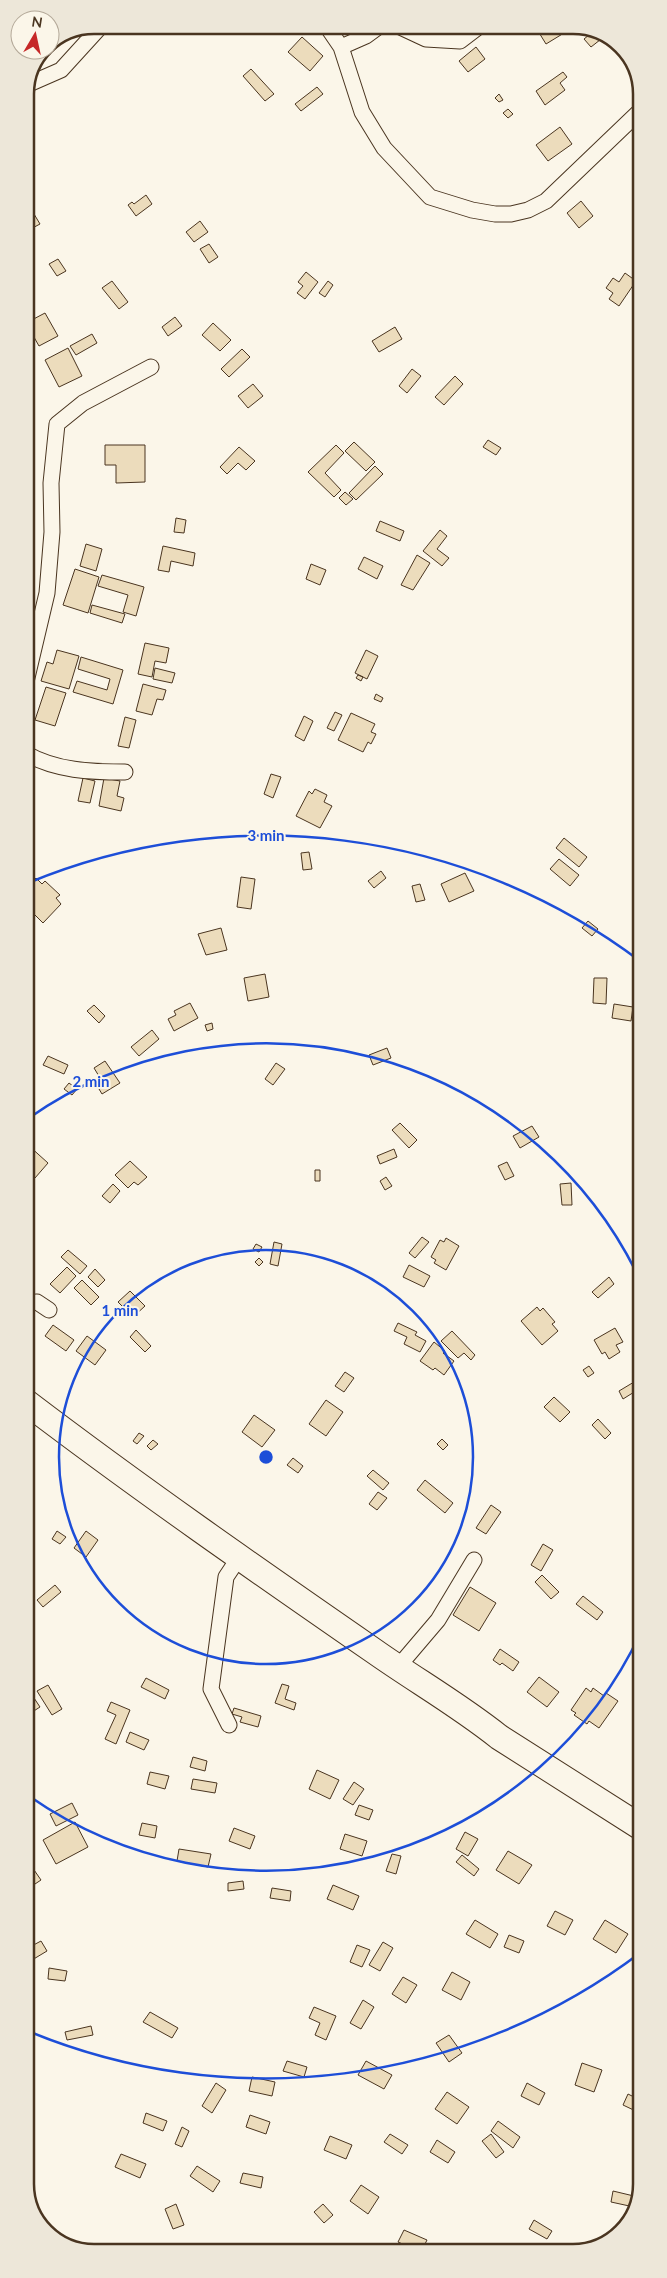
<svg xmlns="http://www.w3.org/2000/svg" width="667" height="2278" viewBox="0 0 667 2278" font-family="Lato,sans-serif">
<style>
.building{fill:#ecdcbc;stroke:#4a3520}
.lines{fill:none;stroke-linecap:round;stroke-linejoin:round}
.minor-casing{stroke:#4a3520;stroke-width:17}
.primary-casing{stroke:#4a3520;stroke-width:27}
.minor{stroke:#fbf6e9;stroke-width:15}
.primary{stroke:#fbf6e9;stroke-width:25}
.ring{fill:none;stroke:#1d4ed8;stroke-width:2.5}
.rim{fill:none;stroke:#4a3520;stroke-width:2.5}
.centre{fill:#1d4ed8;stroke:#fbf6e9;stroke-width:2.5}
.ring-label{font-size:15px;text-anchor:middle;font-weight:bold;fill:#1d4ed8;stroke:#fbf6e9;stroke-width:4;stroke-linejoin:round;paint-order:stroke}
</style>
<rect width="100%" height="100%" fill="#fbf6e9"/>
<path class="building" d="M548 26H559L564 33 546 44 538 31Z
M594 31 605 36 591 47 584 39Z
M302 37 323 56 310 71 288 52Z
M476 47 485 59 468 72 459 61Z
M251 69 274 94 265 101 243 76Z
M563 72 567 77 560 83 565 90 545 105 536 91Z
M317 87 323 94 301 111 295 104Z
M499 94 503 100 499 102 495 98Z
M508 109 513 114 508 118 503 113Z
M560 127 572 144 548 161 536 145Z
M146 195 152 204 136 216 128 205 132 202 134 204Z
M25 199 40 224 25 232Z
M581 201 593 216 579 228 567 213Z
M200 221 208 232 194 242 186 232Z
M209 244 218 257 209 263 200 249Z
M58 259 66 271 57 276 49 264Z
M306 272 318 282 305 299 297 293 303 286 298 282Z
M625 273 636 281 619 306 609 299 613 293 606 288 613 278 619 282Z
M112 281 128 302 119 309 102 288Z
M328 281 333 285 325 297 319 293Z
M45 313 58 336 39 346 26 323Z
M175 317 182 326 168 336 162 327Z
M213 323 231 340 220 351 202 335Z
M395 327 402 339 379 352 372 341Z
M92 334 97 343 76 355 70 346Z
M68 348 82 376 59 387 45 360Z
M242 349 250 357 229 377 221 369Z
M412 369 421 376 407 393 399 386Z
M455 376 463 384 444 405 435 397Z
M253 384 263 396 248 408 238 396Z
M488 440 501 448 496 455 483 447Z
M354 442 375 462 366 471 345 451Z
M105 445H145V482L116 483V465H105Z
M336 445 344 453 325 473 341 490 334 497 308 472Z
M239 447 255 461 246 470 238 463 227 474 220 467Z
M375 466 383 474 356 500 349 493Z
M345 492 353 499 346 505 339 498Z
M176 518 186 520 184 533 174 532Z
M380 521 404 531 400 541 376 531Z
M440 530 447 536 437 549 449 558 442 566 423 551Z
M25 533 33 537 25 554Z
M86 544 102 549 96 571 80 566Z
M163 546 195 553 193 566 171 561 169 572 158 570Z
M417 555 430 563 413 590 401 585Z
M364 557 383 566 377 579 358 569Z
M311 564 326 570 320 585 306 579Z
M75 569 99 577 88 613 63 605Z
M102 575 144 587 136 616 123 612 128 595 98 586Z
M92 605 125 614 122 623 90 613Z
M145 643 169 648 166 663 155 661 152 677 138 674Z
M57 650 79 656 69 689 41 681 47 662 53 664Z
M366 650 378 656 367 679 355 673Z
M81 657 123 670 113 704 73 692 77 681 107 690 110 679 78 669Z
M155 668 175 673 172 683 153 679Z
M358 675 363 677 361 681 356 678Z
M143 684 166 690 163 700 157 699 152 715 136 711Z
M46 687 66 693 55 726 35 720Z
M376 694 383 698 381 702 374 699Z
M335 712 342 715 334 731 327 728Z
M351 713 375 724 371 732 376 734 371 744 368 742 363 752 338 740Z
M304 716 313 721 304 741 295 736Z
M125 717 136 720 129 748 118 746Z
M271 774 281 777 273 798 264 794Z
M83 778 95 781 90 803 78 801Z
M104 778 120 781 117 796 124 798 121 811 99 806Z
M315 789 327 795 324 802 332 806 320 828 296 816 309 791 312 794Z
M564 838 587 857 579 867 556 848Z
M309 852 312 869 303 870 301 853Z
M559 859 579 875 570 886 550 869Z
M381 871 386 878 374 888 368 881Z
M465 873 474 891 449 902 441 884Z
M241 877 255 879 251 909 237 907Z
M36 878 42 884 45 881 60 895 56 898 61 904 43 923 26 906V888Z
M420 884 425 900 416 902 412 886Z
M588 921 598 929 592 936 582 928Z
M221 928 227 950 206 955 198 934Z
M265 974 269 997 248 1001 244 978Z
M594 978H607L606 1004 593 1003Z
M190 1003 198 1018 174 1031 168 1019 176 1015 174 1011Z
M614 1004 633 1007 631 1021 612 1018Z
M94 1005 105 1016 99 1023 87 1011Z
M212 1023 213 1029 207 1031 205 1025Z
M152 1030 159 1039 139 1056 131 1047Z
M387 1048 391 1058 373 1065 369 1055Z
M48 1056 68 1065 64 1074 43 1065Z
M105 1061 120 1083 102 1094 99 1089 105 1086 94 1068Z
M276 1063 285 1069 273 1085 265 1079Z
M69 1083 77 1089 72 1095 64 1089Z
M400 1123 417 1140 409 1148 392 1130Z
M532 1126 539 1137 520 1148 513 1136Z
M28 1145 48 1163 35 1178 26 1170V1148Z
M394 1149 397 1157 380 1164 377 1156Z
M130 1161 147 1177 138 1185 134 1182 128 1188 115 1175Z
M507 1162 514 1176 505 1180 498 1166Z
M315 1170H320V1181H315Z
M386 1177 392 1186 385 1190 380 1181Z
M571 1183 572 1205H562L560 1184Z
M113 1184 120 1191 110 1203 102 1196Z
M422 1237 429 1242 415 1258 409 1253Z
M446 1238 459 1246 446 1270 434 1263 436 1260 431 1257 440 1240 444 1242Z
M274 1242 282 1244 278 1266 270 1264Z
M256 1244 262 1247 259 1252 253 1249Z
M68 1250 87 1266 80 1274 61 1257Z
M259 1258 263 1262 259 1266 255 1262Z
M409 1265 430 1276 424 1287 403 1277Z
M67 1267 76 1276 60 1293 50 1284Z
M95 1269 105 1280 98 1287 88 1277Z
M609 1277 614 1284 598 1298 592 1292Z
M82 1280 99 1297 91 1305 74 1288Z
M130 1291 145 1306 133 1317 118 1302Z
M537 1307 540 1311 543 1308 555 1322 552 1324 558 1331 542 1345 521 1321Z
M398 1323 417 1332 415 1335 426 1341 420 1352 404 1344 407 1337 394 1331Z
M53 1325 74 1340 66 1351 45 1336Z
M615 1328 623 1342 616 1345 620 1352 609 1359 605 1352 602 1354 594 1340Z
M136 1330 151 1346 145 1352 130 1337Z
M452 1331 475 1355 471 1360 464 1353 458 1358 441 1341Z
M87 1336 106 1350 95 1365 76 1351Z
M434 1342 445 1351 443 1353 454 1361 444 1375 435 1368 433 1370 420 1361Z
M589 1366 594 1373 588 1377 583 1370Z
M345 1372 354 1378 344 1392 335 1386Z
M634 1382 639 1389 623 1399 619 1391Z
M554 1397 570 1412 560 1422 544 1407Z
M326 1400 343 1412 326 1436 309 1424Z
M254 1415 275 1430 262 1447 242 1432Z
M598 1419 611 1433 605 1439 592 1425Z
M139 1433 144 1436 137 1444 133 1441Z
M442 1439 448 1445 443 1450 437 1444Z
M153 1440 158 1444 151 1450 147 1446Z
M293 1458 303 1466 298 1473 287 1465Z
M373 1470 389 1483 383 1490 367 1476Z
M425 1480 453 1503 445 1513 417 1490Z
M378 1492 387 1498 377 1510 369 1504Z
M491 1505 501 1512 486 1534 476 1528Z
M57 1531 66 1537 60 1544 52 1539Z
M86 1531 98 1540 86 1557 74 1548Z
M543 1544 553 1550 541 1571 531 1565Z
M542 1575 559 1592 551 1599 535 1582Z
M55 1585 61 1592 43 1607 37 1600Z
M470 1587 496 1603 479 1631 453 1615Z
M583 1596 603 1612 597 1620 576 1604Z
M500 1649 519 1662 513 1671 502 1663 500 1665 493 1660Z
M539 1677 559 1692 547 1707 527 1692Z
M146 1678 169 1690 165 1699 141 1687Z
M282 1684 289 1686 285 1699 296 1703 294 1710 275 1703Z
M48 1685 62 1709 52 1715 37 1691Z
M586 1688 591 1692 593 1688 604 1696 606 1693 618 1701 599 1728 589 1721 587 1724 574 1715 576 1713 571 1710Z
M32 1695 40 1707 26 1716V1699Z
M111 1702 130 1710 116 1744 105 1739 116 1715 107 1711Z
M234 1708 261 1716 258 1727 240 1722 242 1717 232 1714Z
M130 1732 149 1740 144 1750 126 1742Z
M193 1757 207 1761 205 1771 190 1767Z
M317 1770 339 1780 330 1799 309 1789Z
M150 1772 169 1776 165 1789 147 1784Z
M193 1779 217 1783 215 1793 191 1789Z
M354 1782 364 1789 353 1805 343 1799Z
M72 1803 78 1815 56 1826 50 1814Z
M359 1805 373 1810 369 1820 355 1815Z
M75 1822 88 1847 56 1864 43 1840Z
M142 1823 157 1826 155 1838 139 1835Z
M234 1828 255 1836 250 1849 229 1841Z
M465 1832 478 1839 468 1856 456 1849Z
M345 1834 367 1841 362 1856 340 1849Z
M179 1849 211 1854 208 1867 177 1861Z
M508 1851 532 1865 519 1884 496 1870Z
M392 1854 401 1856 396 1874 386 1871Z
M462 1855 479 1869 474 1876 456 1862Z
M32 1867 41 1880 26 1890V1871Z
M243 1881 244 1889 228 1891V1883Z
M333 1885 359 1896 353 1910 327 1899Z
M272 1888 291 1891 290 1901 270 1898Z
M26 1903H28L31 1919H26Z
M555 1911 573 1920 565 1935 547 1926Z
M475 1920 498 1934 490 1948 466 1934Z
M605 1920 628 1934 616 1953 593 1939Z
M509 1935 524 1941 519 1953 504 1947Z
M41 1941 47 1951 32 1960 26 1949Z
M383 1942 393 1948 380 1971 369 1965Z
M357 1945 370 1950 362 1967 350 1962Z
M49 1968 67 1971 65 1981 48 1979Z
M452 1972 470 1982 461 2000 442 1990Z
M403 1977 417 1985 406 2003 392 1994Z
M26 1988H29V1999H26Z
M363 2000 374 2007 361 2029 350 2023Z
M314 2007 336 2016 326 2040 315 2035 320 2023 309 2018Z
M150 2012 178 2028 172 2038 143 2022Z
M91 2026 93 2035 67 2040 65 2032Z
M449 2035 462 2053 449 2062 436 2043Z
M287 2061 307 2067 304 2077 283 2071Z
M366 2061 392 2075 384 2089 358 2075Z
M582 2063 602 2070 594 2092 575 2085Z
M252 2077 275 2082 272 2096 249 2091Z
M216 2083 226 2090 212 2113 202 2106Z
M527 2083 545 2093 539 2105 521 2096Z
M447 2092 469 2107 457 2124 435 2109Z
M628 2094 642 2101V2114L623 2105Z
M146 2113 167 2121 163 2131 143 2123Z
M250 2115 270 2122 266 2134 246 2127Z
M498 2121 520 2137 513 2148 491 2131Z
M182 2127 189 2131 182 2147 175 2144Z
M390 2134 408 2145 402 2154 384 2142Z
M491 2134 504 2152 496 2158 482 2141Z
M330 2136 352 2145 346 2159 324 2150Z
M437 2140 455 2152 448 2163 430 2152Z
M121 2154 146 2164 140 2178 115 2167Z
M197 2166 220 2181 213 2192 190 2176Z
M243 2173 263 2177 261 2188 240 2183Z
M361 2185 379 2197 368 2214 350 2201Z
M613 2191 638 2197 634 2207 611 2202Z
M176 2204 184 2225 173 2229 165 2209Z
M323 2204 333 2215 324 2223 314 2212Z
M534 2220 552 2231 547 2239 529 2229Z
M404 2230 427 2240 421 2252 398 2242Z
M321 2247 323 2252H310V2250Z
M515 2248 526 2250V2252H514Z"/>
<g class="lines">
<defs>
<path id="minor" d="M326 25 341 47 362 112 384 148 430 197 472 210 495 214H511L528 210 546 201 641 110
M396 25 426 39 460 41 481 25
M341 47 366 36 381 25
M29 84 61 70 102 25
M25 686 47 593 52 532 51 483 57 424 83 403 151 367
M25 753C56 771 91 772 125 772
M26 1303 37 1302 49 1310
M398 1667 438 1620 474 1560
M229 1725 211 1689 226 1577 240 1556"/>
<path id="primary" d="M26 1402C139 1488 257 1570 374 1651 415 1680 459 1705 499 1737L642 1828"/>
</defs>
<use href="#minor" class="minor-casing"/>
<use href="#primary" class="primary-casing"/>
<use href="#minor" class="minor"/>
<use href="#primary" class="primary"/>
</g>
<g class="ring">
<circle cx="266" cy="1457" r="207"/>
<path d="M641 1632A414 414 0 0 1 29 1796M29 1118A414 414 0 0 1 641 1282"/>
<path d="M640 1953A621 621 0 0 1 28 2031M28 883A621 621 0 0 1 640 961"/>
</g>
<path d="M0 0H667V2278H0ZM94 34H573A60 60 0 0 1 633 94V2184A60 60 0 0 1 573 2244H94A60 60 0 0 1 34 2184V94A60 60 0 0 1 94 34Z" fill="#ede7d9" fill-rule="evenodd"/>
<path class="rim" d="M94 34H573A60 60 0 0 1 633 94V2184A60 60 0 0 1 573 2244H94A60 60 0 0 1 34 2184V94A60 60 0 0 1 94 34Z"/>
<circle cx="266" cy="1457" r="8" class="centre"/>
<g class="ring-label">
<text x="266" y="841">3 min</text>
<text x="91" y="1087">2 min</text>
<text x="120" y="1316">1 min</text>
</g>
<g transform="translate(35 35) rotate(9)"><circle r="24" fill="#fbf6e9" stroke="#b4a999"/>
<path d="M0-4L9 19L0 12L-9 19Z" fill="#c62828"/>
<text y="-8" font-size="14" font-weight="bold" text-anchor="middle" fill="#4a3520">N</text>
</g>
</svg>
